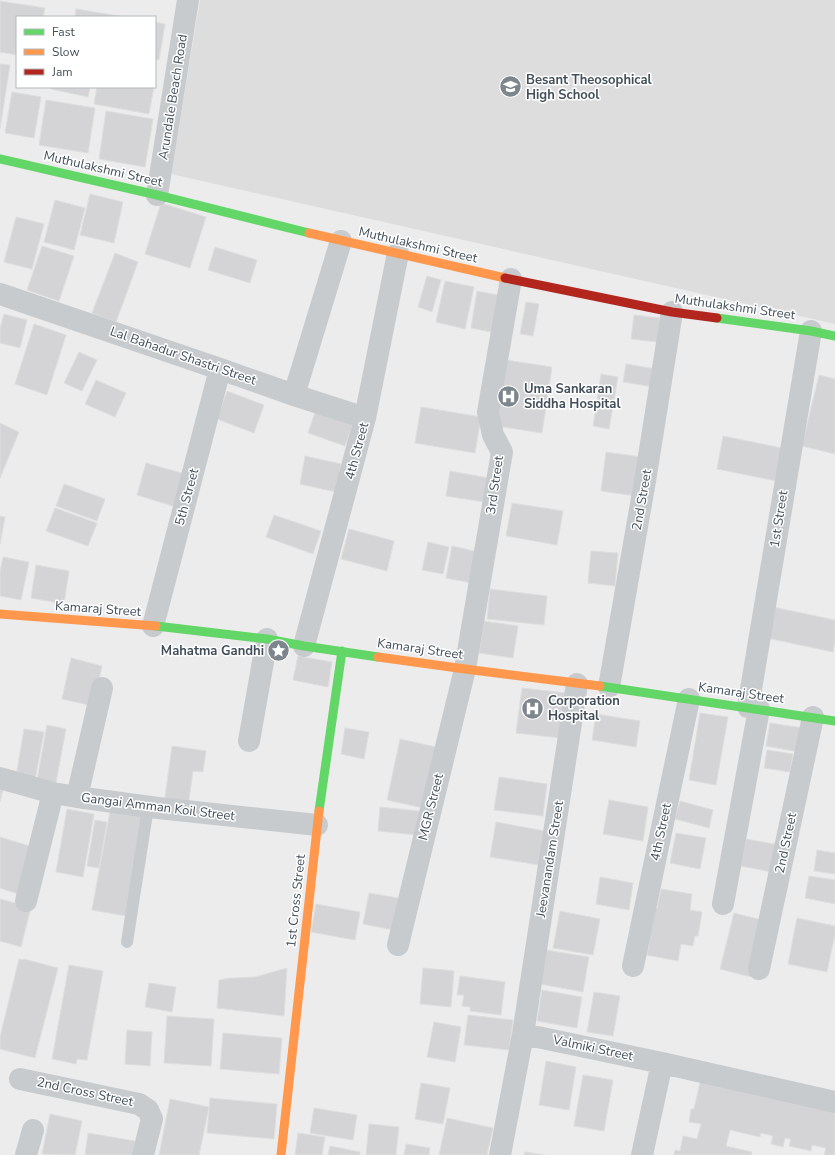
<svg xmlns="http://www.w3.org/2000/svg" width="835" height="1155" viewBox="0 0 835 1155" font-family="'Nunito Sans',sans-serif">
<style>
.education{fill:#deddde}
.building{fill:#d4d4d7;stroke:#dededf}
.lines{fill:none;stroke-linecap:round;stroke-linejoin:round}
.lane{stroke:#c8cbcd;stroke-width:12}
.street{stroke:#c8cbcd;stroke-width:22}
.fast{stroke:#63d668;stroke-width:9}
.slow{stroke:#ff974d;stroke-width:9}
.jam{stroke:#b3261e;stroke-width:9}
.labels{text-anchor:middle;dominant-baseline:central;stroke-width:3;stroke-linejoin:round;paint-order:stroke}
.poi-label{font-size:13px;font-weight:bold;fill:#424f5a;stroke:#fff;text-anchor:start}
.street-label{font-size:13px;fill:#424f5a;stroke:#fff}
</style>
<rect width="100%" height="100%" fill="#edecec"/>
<path class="education" d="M200 0H835V324L171 174Z"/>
<path class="building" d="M0 1 45 8 43 17H17V55L0 52Z
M76 9 125 17H75Z
M155 22 165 24 159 60 155 59Z
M0 64 10 65 0 129Z
M52 87H90L88 97 51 89Z
M97 87H154L149 114 94 104Z
M12 92 41 97 34 138 5 133Z
M46 100 95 108 88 153 39 145Z
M106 111 153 119 145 167 99 159Z
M90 194 123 202 114 243 80 235Z
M55 200 85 208 74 250 44 242Z
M161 203 206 217 190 268 145 254Z
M16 217 44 224 32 269 4 262Z
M42 246 74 256 59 301 27 290Z
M215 247 257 260 250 283 208 270Z
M115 253 138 262 116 322 92 313Z
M427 276 441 280 432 312 418 307Z
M445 281 474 287 465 329 436 322Z
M477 291 503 296 496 333 471 328Z
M526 302 539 304 533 336 520 334Z
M4 314 27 320 20 348 0 343V328Z
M634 315 660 318 657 342 631 339Z
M34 324 66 335 47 395 15 384Z
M79 352 97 360 82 391 64 383Z
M506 360 552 367 542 433 496 426Z
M626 364 656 369 654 387 623 382Z
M601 374 618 377 609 429 593 426Z
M819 375 835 379V454L802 446Z
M96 380 126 393 115 417 85 404Z
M227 391 264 405 254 433 217 419Z
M421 407 481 417 475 453 415 443Z
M315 412 352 425 345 446 308 433Z
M0 423 19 432 0 478Z
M723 436 787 449 781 482 717 469Z
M606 452 641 457 636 496 601 491Z
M305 456 341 464 336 492 300 484Z
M146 463 185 474 176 507 137 495Z
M450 471 494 479 490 503 446 496Z
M64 484 105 499 97 521 56 506Z
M512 503 563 511 557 545 506 536Z
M55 508 97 523 88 546 46 531Z
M274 515 321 531 313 554 266 537Z
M0 516 5 517 0 544Z
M349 529 394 541 387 571 341 559Z
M428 542 449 547 443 574 422 570Z
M452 546 478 552 472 583 446 578Z
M591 551 618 553 615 586 588 583Z
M3 557 29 562 21 600 0 596V571Z
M36 565 69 571 64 604 31 598Z
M490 589 547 596 544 625 487 619Z
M773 607 835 620V641L833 652 767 638Z
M484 621 518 626 513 658 479 653Z
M298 656 332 662 328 687 293 680Z
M71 658 102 666 93 706 62 699Z
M522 688 566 693 561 738 516 733Z
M700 713 728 717 716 785 689 780Z
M596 714 640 721 636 747 592 740Z
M770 723 803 728 799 752 766 746Z
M47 725 66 729 55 788 36 785Z
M345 728 369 732 364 759 341 754Z
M24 729 44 732 35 780 16 776Z
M400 739 436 747 423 808 387 800Z
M172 746 206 751 203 772 193 771 188 807 164 804Z
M767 750 793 754 790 772 764 768Z
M499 777 547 784 543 816 494 810Z
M0 785H4L0 802Z
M609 800 648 807 643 841 603 834Z
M680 801 713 810 709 828 675 819Z
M380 807 419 811 417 835 378 831Z
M67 809 94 814 83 877 56 872Z
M110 811 143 816 126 916 92 910Z
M95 820 107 822 99 868 87 866Z
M496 822 545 831 539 865 490 857Z
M676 833 706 838 700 869 670 863Z
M0 837 33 847 18 894 0 888Z
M746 839 780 845 776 873 741 866Z
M817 850 835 853V874L814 871Z
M809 876 835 880V904L805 898Z
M600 877 633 883 629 910 596 904Z
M661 889 692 894 690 910 702 912 698 936H695L693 946 681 944 678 961 647 955 655 908H657Z
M369 893 404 899 399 931 363 924Z
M0 899 31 907 21 947 0 941Z
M316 904 360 912 355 940 311 932Z
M560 911 600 919 593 955 553 948Z
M734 913 766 921 751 977 720 969Z
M797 918 835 926V934L827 972 788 964Z
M546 950 589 957 583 992 540 984Z
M19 959 23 960 24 959 58 968 35 1058 0 1049V1037Z
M69 965 103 971 87 1060 77 1059 76 1064 52 1059Z
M287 968 284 1016 217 1008 219 980 230 978H235L255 977Z
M423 968 454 971 451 1007 420 1004Z
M460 976 505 982 501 1015 470 1011V1007L462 1006 464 995H457Z
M149 983 176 987 172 1012 145 1007Z
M542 990 582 997 577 1028 537 1021Z
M594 992 620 996 613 1036 587 1032Z
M468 1015 513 1020 509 1050 464 1045Z
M167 1016 214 1019 211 1066 164 1063Z
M434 1022 461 1027 455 1062 427 1057Z
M127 1030 152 1032 150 1066 125 1064Z
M223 1033 282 1038 279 1074 220 1069Z
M546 1061 576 1067 569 1110 539 1105Z
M583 1075 613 1080 604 1131 574 1126Z
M700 1082 835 1112V1155H824L826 1148 812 1145 811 1151 789 1146 791 1139 785 1138 783 1147 771 1144 773 1136 761 1133 760 1137 730 1130 726 1146 752 1152 751 1155H674L675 1150 680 1151 683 1136 697 1139 701 1124 689 1122 691 1109H694Z
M421 1083 450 1088 443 1124 415 1119Z
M210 1098 277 1104 274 1139 207 1133Z
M170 1099 209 1107 199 1155H159Z
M314 1108 357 1115 353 1140 310 1133Z
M50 1114 82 1121 75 1155 42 1154Z
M447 1118 493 1128 487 1155H439Z
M369 1124 399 1127 396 1155H366Z
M88 1133 135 1141 133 1155H85Z
M298 1133 325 1137 322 1155H295Z
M406 1144 430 1148 429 1155H404Z
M330 1146 360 1152V1155H328Z
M525 1152 545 1155H524Z"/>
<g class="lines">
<path class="lane" d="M127 942 148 807"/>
<path class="street" d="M157 195 188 0
M0 294 12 298 220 369 294 395 365 418
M294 395 341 241
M153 626 220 369
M304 646 365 418 398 253
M609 687 645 481 672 312
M748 707 811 331
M249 741 267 639
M0 778 53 793 77 797 158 808 317 825
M77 797 102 688
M26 901 53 793
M723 904 759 709
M398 945 465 669 502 452 493 435 488 412 511 279
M633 966 689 699
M759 969 813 717
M523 1034 662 1063 835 1102
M20 1079 139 1104 148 1110 152 1119 143 1155
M26 1155 33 1130
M500 1155 523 1034 577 684
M642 1155 662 1063"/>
<path class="fast" d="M0 159 157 195 309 233
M717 318 811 331 835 336
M156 626 267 639 304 646 378 657
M600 686 835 721
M319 811 342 651"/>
<path class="slow" d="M309 233 505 278
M0 614 156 626
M378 657 465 669 600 686
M281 1155 319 811"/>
<path class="jam" d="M505 278 672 312 717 318"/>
</g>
<defs>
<symbol id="school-disc" viewBox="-11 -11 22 22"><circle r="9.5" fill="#7e868d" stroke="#fff"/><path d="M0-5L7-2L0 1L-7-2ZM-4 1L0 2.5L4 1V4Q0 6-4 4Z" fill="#fff"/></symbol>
<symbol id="hospital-disc" viewBox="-11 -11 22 22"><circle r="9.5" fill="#7e868d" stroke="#fff"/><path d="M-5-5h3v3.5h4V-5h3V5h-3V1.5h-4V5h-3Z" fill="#fff"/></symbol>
<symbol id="sight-disc" viewBox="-11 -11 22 22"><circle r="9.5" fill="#7e868d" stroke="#fff"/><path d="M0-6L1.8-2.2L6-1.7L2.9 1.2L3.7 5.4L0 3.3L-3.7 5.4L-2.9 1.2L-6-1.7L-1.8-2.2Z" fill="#fff"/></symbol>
</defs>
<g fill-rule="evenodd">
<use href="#school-disc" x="498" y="74" width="25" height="25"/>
<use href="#hospital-disc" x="496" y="384" width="25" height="25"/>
<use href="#sight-disc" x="266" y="638" width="25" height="25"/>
<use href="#hospital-disc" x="520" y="696" width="25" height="25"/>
</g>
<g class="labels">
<g class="poi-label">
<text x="526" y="80">Besant Theosophical<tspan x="526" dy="15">High School</tspan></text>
<text x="524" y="389">Uma Sankaran<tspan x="524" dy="15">Siddha Hospital</tspan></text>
<text x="264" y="651" text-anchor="end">Mahatma Gandhi</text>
<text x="548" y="701">Corporation<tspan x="548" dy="15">Hospital</tspan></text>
</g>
<g class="street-label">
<text transform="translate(173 97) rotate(-81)">Arundale Beach Road</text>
<text transform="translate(103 169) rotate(13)">Muthulakshmi Street</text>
<text transform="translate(418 245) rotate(13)">Muthulakshmi Street</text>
<text transform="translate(735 307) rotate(8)">Muthulakshmi Street</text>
<text transform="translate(183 356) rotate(19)">Lal Bahadur Shastri Street</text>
<text transform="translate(357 451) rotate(-75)">4th Street</text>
<text transform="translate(495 485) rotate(-82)">3rd Street</text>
<text transform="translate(187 497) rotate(-75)">5th Street</text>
<text transform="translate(642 500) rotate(-80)">2nd Street</text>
<text transform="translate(779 519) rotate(-81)">1st Street</text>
<text transform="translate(98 609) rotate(4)">Kamaraj Street</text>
<text transform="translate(420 649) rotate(8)">Kamaraj Street</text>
<text transform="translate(741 693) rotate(8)">Kamaraj Street</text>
<text transform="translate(158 807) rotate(7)">Gangai Amman Koil Street</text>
<text transform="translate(431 807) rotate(-76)">MGR Street</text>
<text transform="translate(661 832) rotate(-78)">4th Street</text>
<text transform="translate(786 843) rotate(-78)">2nd Street</text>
<text transform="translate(550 859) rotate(-81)">Jeevanandam Street</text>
<text transform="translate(296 901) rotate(-84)">1st Cross Street</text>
<text transform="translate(593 1048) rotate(12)">Valmiki Street</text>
<text transform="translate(85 1092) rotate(12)">2nd Cross Street</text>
</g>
</g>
<rect x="16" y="16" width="140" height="72" fill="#ffffff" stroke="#b3b9bd"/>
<rect x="24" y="29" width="20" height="6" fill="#63d668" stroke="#b3b9bd"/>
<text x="52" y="36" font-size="12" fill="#424f5a">Fast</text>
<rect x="24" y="49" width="20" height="6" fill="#ff974d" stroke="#b3b9bd"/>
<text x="52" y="56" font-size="12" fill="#424f5a">Slow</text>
<rect x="24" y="69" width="20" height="6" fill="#b3261e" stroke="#b3b9bd"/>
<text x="52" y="76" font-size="12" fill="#424f5a">Jam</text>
</svg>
